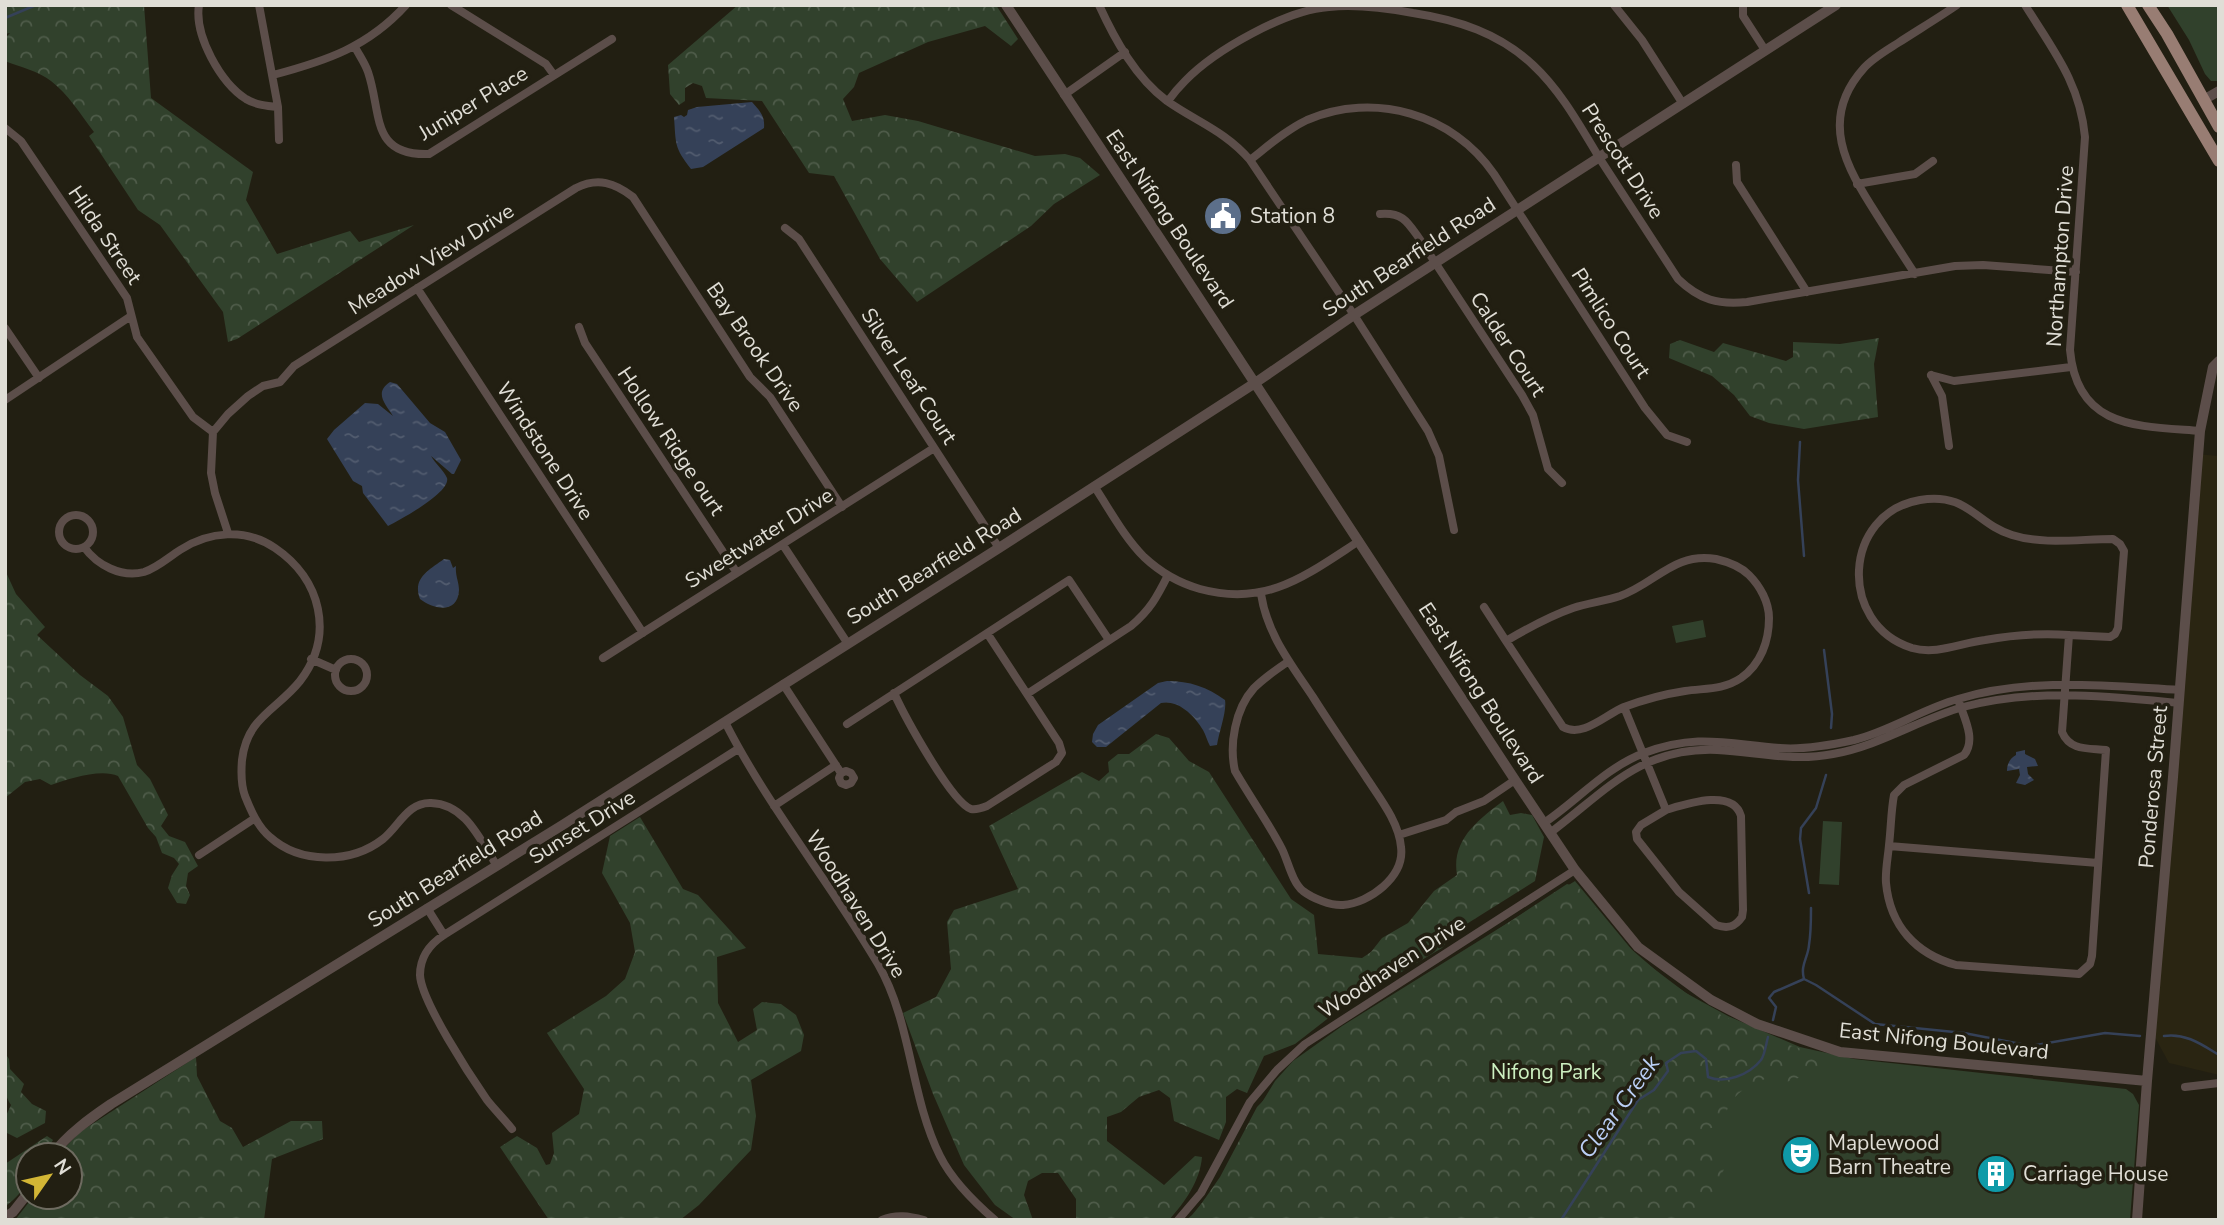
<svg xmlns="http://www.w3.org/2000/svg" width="2224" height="1225" viewBox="0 0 2224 1225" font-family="'Nunito Sans',sans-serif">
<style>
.built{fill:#2a2512}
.green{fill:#31412c}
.forest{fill:url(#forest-crowns)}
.water{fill:url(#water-ripples)}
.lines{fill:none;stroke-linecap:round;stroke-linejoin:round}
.stream{stroke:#354158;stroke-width:2.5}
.minor{stroke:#5c4e4a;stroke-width:8}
.tertiary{stroke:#5c4e4a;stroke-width:10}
.primary{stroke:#987d73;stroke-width:12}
.labels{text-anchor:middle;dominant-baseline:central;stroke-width:7;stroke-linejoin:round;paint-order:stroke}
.street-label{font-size:21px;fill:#e0ded6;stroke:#221f12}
.poi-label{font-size:21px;fill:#e0ded6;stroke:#221f12;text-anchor:start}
.park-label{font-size:21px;fill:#ccefc0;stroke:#221f12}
.water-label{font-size:23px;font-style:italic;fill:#bbcff6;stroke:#221f12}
</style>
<defs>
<pattern id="forest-crowns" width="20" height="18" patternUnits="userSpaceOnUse" patternTransform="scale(1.75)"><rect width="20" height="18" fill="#31412c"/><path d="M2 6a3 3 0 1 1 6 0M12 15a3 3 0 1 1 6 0" fill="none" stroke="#4f5c4a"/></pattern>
<pattern id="water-ripples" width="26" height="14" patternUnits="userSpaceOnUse" patternTransform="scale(1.75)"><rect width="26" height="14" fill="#354158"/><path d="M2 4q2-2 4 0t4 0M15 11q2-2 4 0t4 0" fill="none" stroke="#525c6f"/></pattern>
</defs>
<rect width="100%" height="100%" fill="#221f12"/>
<path class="built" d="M2196 454 2219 456V1075L2169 1063 2150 1028Z"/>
<path class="green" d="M2167 5H2219V81H2211L2205 74 2189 40Z
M1703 620 1706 637 1676 643 1672 626Z
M1823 821 1842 822 1839 885 1819 884Z
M1575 881 1637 956 1686 993 1728 1016 1800 1047 1854 1059 2126 1089 2133 1094 2139 1105 2130 1220H1186L1192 1215 1220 1181 1251 1120 1275 1081 1293 1061 1342 1026Z"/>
<path class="forest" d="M5 5H144L151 98 253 172 246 200 277 254 350 231 359 242 414 225 237 339 228 342 223 312 160 225 138 210 89 136 94 132C81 115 68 94 51 81 38 71 20 67 5 61V38L10 33 5 34Z
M738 5H996L1018 39 1011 46 985 26 928 42 859 73 854 87 843 99 852 121 885 115 918 121 1035 156 1065 154 1080 158 1100 175 1054 204 1031 226 917 302 880 259 834 176 809 173 762 101 706 98 702 86 693 83 685 88V101L679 105 670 94 668 65Z
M1879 338 1874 364 1878 417 1804 429 1769 423 1750 416 1734 395 1712 376 1669 358 1670 344 1680 340 1714 352 1723 343 1786 361 1793 357V342L1840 344Z
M5 570 16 594 45 627 37 635 80 675 108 696 123 717 137 765 150 779 168 815 161 826 169 836 185 842 198 866 188 873 186 886 190 895 186 904 177 903 168 888 172 875 179 864 174 858 162 853 156 837 148 828 118 776C101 768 68 779 51 785L40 779 25 782 5 798Z
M1156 734 1169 738 1189 761 1209 772 1291 899 1314 915 1318 954 1362 958 1371 952 1382 938 1408 923 1434 891 1457 875C1451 840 1478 820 1503 801L1510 815 1521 813 1532 815 1544 837 1535 881 1457 930 1442 948 1361 996 1339 993 1331 1016 1295 1044 1264 1056 1247 1093 1237 1089 1226 1097V1122L1219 1140 1174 1121 1170 1098 1159 1090 1139 1097 1121 1112 1107 1117V1141L1164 1185 1195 1156 1202 1157C1200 1181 1185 1202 1169 1220H1076V1199L1058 1173H1042L1028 1181 1024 1195 1033 1220H1016L995 1205 964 1165 933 1094 903 1013 936 997 951 969 947 922 954 910 1018 889 989 826 1082 772 1099 781 1109 772 1108 762 1118 754H1129Z
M640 817 683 889 698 895 746 948 717 957 718 1003 738 1042 757 1030 753 1009 762 1002 781 1004 796 1015 804 1035 801 1051 751 1080 756 1116 751 1150 699 1205 680 1220H549L500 1147 517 1136 537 1148 546 1165 550 1164 554 1153 552 1133 579 1114 584 1089 547 1033 606 996 625 979 635 952 630 923 602 873 610 836Z
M1567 884 1578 887 1624 943 1667 980 1711 1010 1770 1039 1818 1054 1820 1061 1815 1072 1784 1083 1772 1076C1742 1089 1730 1093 1722 1126L1706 1129 1701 1135 1717 1154 1724 1169 1715 1194 1680 1220H1190L1220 1177 1257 1107 1309 1054Z
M5 1053 9 1059 10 1069 24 1084 21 1092 32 1104 46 1111 45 1123 17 1138 5 1132V1118L11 1105C1 1091 5 1069 5 1053Z
M196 1057 197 1076 220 1121 232 1128 243 1147 291 1121H322L323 1139 272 1159 264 1220H15L33 1197H70V1155H58L80 1132Z
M47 1136 53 1140 44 1155H28C28 1183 28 1188 5 1207V1164Z"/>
<path class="water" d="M752 102C760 111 765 116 764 128L703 167 691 169C674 147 676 144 674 117L681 115 684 117 687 115 688 110 697 107Z
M390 382 397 384 430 423 445 432 461 460 454 474H452L431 456C435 463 444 471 447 478 451 492 400 520 388 526L363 493 362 486 353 481 327 439 334 430 365 403 378 404 393 416C385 403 374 393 390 382Z
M444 559 450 560 453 568 456 566C455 575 459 582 459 590 458 614 434 610 420 599 412 578 429 570 444 559Z
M1167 681C1190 681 1207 687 1225 700 1227 711 1219 732 1217 745L1210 746C1207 741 1206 735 1203 730 1195 716 1178 699 1161 703L1106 747H1097L1092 742 1093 734 1098 725 1158 683Z
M2025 750V754L2035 759 2038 766 2027 767 2028 774 2034 780 2025 785 2016 783 2020 775 2019 769 2007 771C2007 764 2010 758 2016 755V752Z"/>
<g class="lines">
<path class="stream" d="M5 18 36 5
M1800 442 1798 480 1804 556
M1824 650 1832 714 1831 728
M1809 893 1800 839 1801 828 1816 808 1826 775
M1804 979C1800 965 1808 958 1809 945 1811 933 1811 920 1811 908
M1773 1020 1776 1007 1769 998 1774 992 1804 979 1816 985 1875 1024 1964 1033 2031 1046 2105 1033 2140 1036
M2164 1036C2186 1033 2201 1044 2219 1055
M1561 1220 1638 1100 1654 1090 1668 1071 1666 1063 1681 1053 1696 1051 1706 1059 1708 1077C1725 1084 1749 1075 1761 1060 1765 1054 1766 1044 1768 1037"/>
<path class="minor" d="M199 5C194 36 221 83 246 99 256 105 267 106 278 107
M259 5 278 107 279 140
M451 5 546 64 554 75
M1099 5C1115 40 1136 78 1167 101 1197 122 1225 131 1250 160L1354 315 1428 431 1439 456 1454 530
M1614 5 1642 40 1683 104
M1743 5V16L1765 50
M2025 5C2053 50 2080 83 2085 137L2070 350C2077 429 2138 426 2200 431
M355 47C359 55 365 63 368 72 382 113 370 156 429 154L612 39
M273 75C326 61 368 47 406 5
M1064 95 1125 52
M1168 101C1173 94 1179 87 1185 81 1215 50 1286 10 1329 7 1356 4 1386 8 1413 13 1458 20 1499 33 1533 65 1561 91 1580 126 1600 159 1626 199 1652 239 1678 279 1700 300 1718 305 1747 302L1955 266 1983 265 2076 272
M5 128 21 141 127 298 137 337 193 417 213 432
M1250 160C1268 146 1286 130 1307 120 1374 91 1453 114 1494 174L1645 408 1667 435 1687 442
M1736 165 1737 182 1807 292
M1857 184 1915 174 1933 161
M1380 214C1404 212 1408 223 1421 241L1522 395 1533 415 1548 469 1562 483
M785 228 799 239 999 548
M1915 274C1902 254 1889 234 1877 215 1846 167 1818 119 1864 68 1873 58 1887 50 1898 43 1918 30 1938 18 1957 5
M417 288 643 633
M579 327 585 343 737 573
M5 328 39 378
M1931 375 1954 381 2071 367
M1931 375 1942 396 1949 446
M5 400 131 316
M1094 486C1110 510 1124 537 1144 557 1160 572 1179 583 1200 589 1267 607 1305 576 1359 541
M59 532a17 17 0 1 1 34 0a17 17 0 1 1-34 0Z
M228 533 215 493 211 473 213 432 228 414 248 396 263 386 280 382 294 366 576 188C598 177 615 183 633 197L750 377 770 397 842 507
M783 545 848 644
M84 547C97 565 121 578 144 572 157 568 169 557 180 550 209 531 246 528 275 548 321 579 335 635 300 681 277 710 247 717 242 760 241 772 241 785 245 796 251 811 258 827 270 837 300 864 351 864 383 839 399 826 408 802 431 803 466 804 480 840 497 866
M1261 594C1267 634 1291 664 1313 697 1330 724 1348 750 1366 777 1379 797 1399 822 1401 847 1405 877 1369 903 1343 905 1331 906 1312 898 1303 891 1292 882 1288 861 1282 849 1268 822 1250 797 1235 771 1229 745 1235 709 1254 688 1264 678 1277 669 1289 661
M1484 607 1506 641
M603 658 934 448
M335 675a16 16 0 1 1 32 0a16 16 0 1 1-32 0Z
M311 659 336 670
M783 684 841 773 839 778 841 783 846 785 851 783 854 778 851 773 846 771 841 773
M894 693C904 715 951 802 971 809 977 810 982 808 987 806L1056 762 1062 753 1059 743 987 633
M1027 694 1131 626C1150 610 1157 597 1168 575
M1958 699C1963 716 1977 739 1964 755L1904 785 1894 795C1891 811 1891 828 1889 845 1888 857 1885 871 1886 883 1890 926 1916 954 1956 965L2079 974 2090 964 2092 956 2106 750C2088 748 2070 751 2062 732L2069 635 2110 637 2115 634 2118 628 2124 551 2120 544 2113 539C2080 539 2043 545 2012 535 1976 524 1968 492 1920 500 1843 513 1837 624 1912 648 1937 655 1960 643 1985 640 2013 635 2041 633 2069 635
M1624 707C1605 715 1583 738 1563 727L1506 641C1528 628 1550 616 1573 608 1589 603 1605 601 1620 596 1656 583 1674 552 1716 559 1729 562 1740 566 1749 575 1760 586 1769 602 1769 618 1769 641 1761 664 1741 678 1723 690 1706 688 1685 691 1665 694 1643 700 1624 707L1666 810 1641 825 1636 832 1637 839 1679 892 1716 925C1728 929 1735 927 1742 917L1743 910 1741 816C1733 788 1686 804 1666 810
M725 722C768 807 830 882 878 964 912 1023 910 1096 940 1156 952 1180 974 1202 995 1220
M847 724 1069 580 1109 640
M774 806 836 765
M1544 823C1577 801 1605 768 1644 753 1697 733 1727 744 1780 748 1804 750 1831 745 1854 740 1890 731 1922 709 1958 699 2031 677 2105 686 2180 690
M1550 833C1606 791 1640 747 1717 750 1758 752 1792 762 1833 754 1879 746 1918 720 1963 707 2035 688 2106 696 2179 703
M1399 835 1446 820 1456 812 1484 801 1515 780
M1889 846 2098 863
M199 855 255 818
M427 908 444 935
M2185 1087 2219 1083
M512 1129C504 1119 495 1110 487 1100 471 1077 421 1001 420 975 420 957 430 944 444 935L738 749
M882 1220C896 1214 909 1216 924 1220
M1178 1220 1201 1193 1250 1102 1277 1070 1305 1044 1575 870"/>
<path class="tertiary" d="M1006 5 1161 240 1515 780 1575 870 1638 947 1711 1000 1757 1024 1840 1052 2147 1081
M2205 99 2219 91
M52 1155C68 1134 89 1119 111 1104L561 826 999 548 1255 383 1354 315 1836 5
M5 1217 13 1212 28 1193
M2137 1220 2147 1081 2173 777 2200 431 2213 367 2219 361"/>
<path class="primary" d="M2127 5 2219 161
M2148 5 2167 34 2219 127"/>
</g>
<defs>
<symbol id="civic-disc" viewBox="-11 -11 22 22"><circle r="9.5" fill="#5c6f8a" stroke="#221f12"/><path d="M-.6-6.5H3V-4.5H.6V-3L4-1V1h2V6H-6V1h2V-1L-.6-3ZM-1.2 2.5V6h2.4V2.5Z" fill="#fff"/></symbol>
<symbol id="theatre-disc" viewBox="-11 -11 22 22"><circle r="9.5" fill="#0f9aa8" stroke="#221f12"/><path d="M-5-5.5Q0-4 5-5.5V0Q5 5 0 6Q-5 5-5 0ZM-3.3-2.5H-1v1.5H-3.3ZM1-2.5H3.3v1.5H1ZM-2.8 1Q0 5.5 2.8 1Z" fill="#fff"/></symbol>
<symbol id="building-disc" viewBox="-11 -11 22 22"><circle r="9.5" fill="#0f9aa8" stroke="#221f12"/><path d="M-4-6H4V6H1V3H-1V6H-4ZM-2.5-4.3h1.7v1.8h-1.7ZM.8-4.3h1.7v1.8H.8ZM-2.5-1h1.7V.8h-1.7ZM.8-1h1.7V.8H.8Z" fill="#fff"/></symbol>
</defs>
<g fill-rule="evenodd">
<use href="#civic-disc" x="1201" y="194" width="44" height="44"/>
<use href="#theatre-disc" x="1779" y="1133" width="44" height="44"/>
<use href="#building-disc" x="1974" y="1152" width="44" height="44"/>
</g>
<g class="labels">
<g class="street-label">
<text transform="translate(473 103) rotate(-31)">Juniper Place</text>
<text transform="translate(1623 161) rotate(57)">Prescott Drive</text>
<text transform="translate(1170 219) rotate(56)">East Nifong Boulevard</text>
<text transform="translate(105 235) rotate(56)">Hilda Street</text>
<text transform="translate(2060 256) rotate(-86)">Northampton Drive</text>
<text transform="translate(1409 257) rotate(-33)">South Bearfield Road</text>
<text transform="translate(431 259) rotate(-32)">Meadow View Drive</text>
<text transform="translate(1611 323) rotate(57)">Pimlico Court</text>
<text transform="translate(1508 344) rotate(57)">Calder Court</text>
<text transform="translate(755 347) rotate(55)">Bay Brook Drive</text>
<text transform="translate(909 376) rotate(57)">Silver Leaf Court</text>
<text transform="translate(671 441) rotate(56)">Hollow Ridge ourt</text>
<text transform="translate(545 451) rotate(57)">Windstone Drive</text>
<text transform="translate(759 538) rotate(-32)">Sweetwater Drive</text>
<text transform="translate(934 566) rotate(-32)">South Bearfield Road</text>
<text transform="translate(1481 693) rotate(57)">East Nifong Boulevard</text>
<text transform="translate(2153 787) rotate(-85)">Ponderosa Street</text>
<text transform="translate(582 827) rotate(-32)">Sunset Drive</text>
<text transform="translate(455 869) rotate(-32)">South Bearfield Road</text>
<text transform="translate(856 904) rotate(58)">Woodhaven Drive</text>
<text transform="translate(1392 967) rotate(-33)">Woodhaven Drive</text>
<text transform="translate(1944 1041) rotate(6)">East Nifong Boulevard</text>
</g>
<g class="poi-label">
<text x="1250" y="216">Station 8</text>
<text x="1828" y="1143">Maplewood<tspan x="1828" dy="24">Barn Theatre</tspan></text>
<text x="2023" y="1174">Carriage House</text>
</g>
<g class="park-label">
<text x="1546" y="1072">Nifong Park</text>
</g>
<g class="water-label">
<text transform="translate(1619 1107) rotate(-54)">Clear Creek</text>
</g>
</g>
<rect width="2224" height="1225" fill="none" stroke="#e0ded6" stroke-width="14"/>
<g transform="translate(49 1176) rotate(56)"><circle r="33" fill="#221f12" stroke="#6e6b60" stroke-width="2"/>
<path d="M0-5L12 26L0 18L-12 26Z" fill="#d3b635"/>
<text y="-10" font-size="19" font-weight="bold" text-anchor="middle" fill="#e0ded6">N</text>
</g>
</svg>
